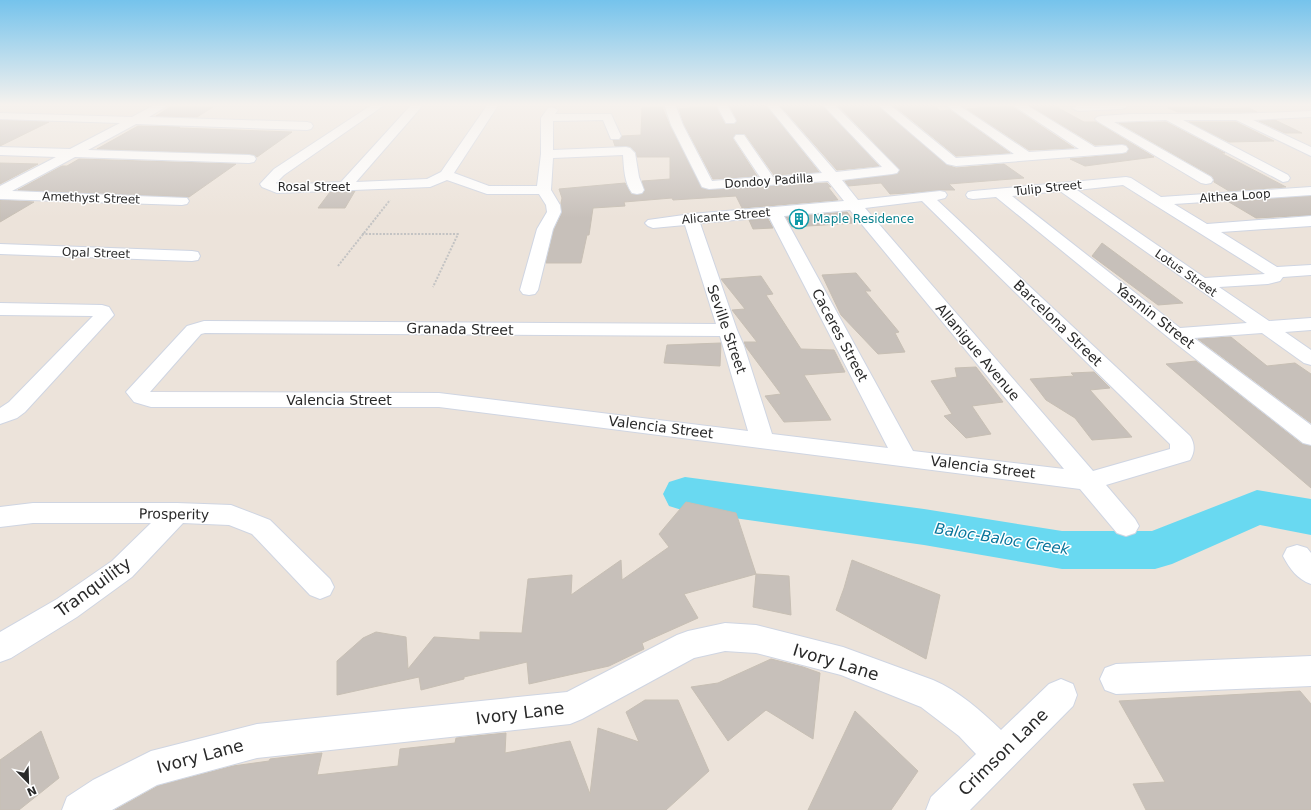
<svg xmlns="http://www.w3.org/2000/svg" width="1311" height="810" viewBox="0 0 1311 810" font-family="'DejaVu Sans',sans-serif">
<style>
.lines{fill:none;stroke-linecap:round;stroke-linejoin:round}
.river{fill:#69d9f1;fill-rule:evenodd}
.building{fill:#c7c0ba;stroke:#c7bfb4}
.minor-casing{stroke:#cfd5e2;stroke-width:2}
.path{stroke:#c3c3c3;stroke-width:2;stroke-dasharray:2 1.5;stroke-linecap:butt}
.minor{fill:#fff;fill-rule:evenodd}
.labels{text-anchor:middle;dominant-baseline:central;stroke-width:3;stroke-linejoin:round;paint-order:stroke}
.far-street-label{font-size:12px;fill:#292929;stroke:#fff}
.far-culture-label{font-size:12px;fill:#0d838f;stroke:#fff;text-anchor:start}
.street-label{font-size:14px;fill:#292929;stroke:#fff}
.water-label{font-size:15px;font-style:italic;fill:#0a769c;stroke:#fff}
.near-street-label{font-size:17px;fill:#292929;stroke:#fff}
</style>
<rect width="100%" height="100%" fill="#ece3da"/>
<g class="lines">
<path class="river" d="M685 477 924 509 1062 531H1152L1257 490 1311 499V535L1260 525 1172 564 1155 569H1062L924 545 685 511 669 506 663 494 669 482Z"/>
</g>
<path class="building" d="M729 104H765L819 172 774 175 745 134H736L733 139 757 176 713 179 684 124 679 109 715 106 725 124H734L737 120Z
M779 104H821L879 166 837 170Z
M837 104H876L947 165 956 168 1004 164 1024 178 949 184 955 190H940L907 193 890 194 881 183 848 186 845 181 897 174 900 170Z
M892 104H932L940 111 950 110 1010 153 956 156Z
M1051 104 1084 122H1096L1154 157 1085 166 1070 159 1122 154 1127 153 1129 148 1126 145 1122 144 1095 145 1029 105Z
M172 106 213 107 197 117 156 116Z
M1011 106 1074 148 1029 150 967 109Z
M1205 106 1212 109 1249 108 1257 112H1178L1168 108Z
M662 107 670 126 702 188 709 190 827 183 831 187H828L838 200 742 208 736 196 673 200 672 198 624 202 625 206 593 208 589 235H587L581 263H546L554 230 562 213 561 203 562 198 559 189 625 183 631 194 637 195 642 194 645 191 642 181 670 179V157H637L636 152 631 147 615 146 613 140H619L622 136 641 135 642 108Z
M0 120 49 122 0 146Z
M1275 120 1302 133H1285L1259 121Z
M1166 122 1225 153H1221L1286 187 1229 191 1214 182V179L1212 176 1119 123Z
M1189 122H1236L1274 141 1229 142Z
M138 126 180 127 179 128 292 132 257 157 254 155 249 154 97 149Z
M79 159 236 164 189 197 18 190 62 166H67Z
M0 163 38 164 0 184Z
M355 191 345 208H318L330 192Z
M1311 196V215L1256 218 1229 202Z
M0 200 34 202 0 222Z
M847 212 855 223 792 227 786 217Z
M768 219 773 228 753 229 749 220Z
M1102 243 1183 303 1158 305 1092 256Z
M856 273 871 291H865L899 332 895 333 905 352 878 354 841 315 822 275Z
M761 276 773 294 766 295 801 349 834 350 845 372 804 375 831 420 784 422 765 396 781 394 746 347 744 342H757L732 310 745 309 721 279Z
M1231 337 1267 366 1295 363 1311 374V423L1198 339Z
M721 343 720 366 664 363 667 345Z
M1196 361 1302 444 1311 446V488L1166 364Z
M976 367 1003 402 972 406 991 434 966 438 944 416 952 414 931 381 957 377 955 368Z
M1094 372 1110 388 1090 390 1132 437 1092 440 1075 418 1046 400 1030 379 1074 376 1071 373Z
M686 502 736 513 756 574 684 594 698 618 642 643 644 649 609 666 529 684 527 662 464 677V679L421 690 419 677 337 695V661L363 638 376 632 406 637 408 669 434 637 480 640V632L522 633 528 579 572 575 571 595 621 560 622 580 669 547 659 534Z
M852 560 940 595 926 659 836 610 844 588Z
M756 574 789 576 791 615 753 607Z
M771 659 803 667 820 673 813 739 766 710 728 741 691 687 718 683Z
M1300 691 1311 704V810H1146L1133 784 1165 782 1119 701Z
M645 700H678L709 771 666 810H115L158 786 233 766 269 761 270 759 322 753 317 775 398 766 400 749 455 743 456 738 506 733 505 753 570 741 590 794 598 728 639 742 626 712Z
M855 711 918 771 891 810H808Z
M41 731 59 778 19 810H0V760Z"/>
<g class="lines">
<defs>
<path id="minor" d="M156 104H170L149 117 307 122 311 123 313 126 311 129 307 130 136 124 88 150 249 155 254 156 256 159 254 162 249 163 75 157 12 191 187 198 189 201 187 204 182 205 0 199V186L56 157 0 155V147L70 149 120 123 0 119V113L132 117Z
M373 104H386L284 175 276 183 279 185 341 182 412 104H424L356 182 427 179 441 172 488 104H499L454 173 489 186H537L541 154V118L548 108 552 107 558 110 555 114H611L621 136 619 139H611L603 120 553 121V150L626 147 630 148 635 153 639 177 644 190 642 193 637 194 632 193C624 182 624 168 623 155L553 158 551 190 560 205 561 212 553 229 538 290 535 294 529 295 523 294 520 290 537 229 547 212 546 205 539 194H487L447 180 430 187 277 193 262 187 260 184 274 169Z
M664 104H675L683 125 712 181 760 177 734 138 736 135H744L773 177 822 173 766 104H777L836 172 882 167 822 104H834L899 170 897 173 892 174 842 180 858 200 940 191 945 192 947 195 945 198 937 200 1190 436C1195 444 1195 452 1190 460L1106 485 1135 519 1139 526 1135 533 1126 536 1117 533 1080 489 439 407H151L134 402 126 392 187 326 204 321 716 324 685 225 653 228 648 226 645 223 648 220 691 214 844 201 828 181 709 189 702 187 671 125ZM922 201 1170 444V449L1093 471 865 208ZM850 210 1064 469 913 451 784 216ZM769 217 888 448 772 434 744 346 737 330 700 223ZM205 333 720 336 748 431 439 393 150 392 201 334Z
M716 104H727L736 121 734 123H726Z
M877 104H889L956 158 1014 154 944 104H957L1029 152 1079 149 1011 104H1025L1095 147 1122 145 1126 146 1128 149 1126 152 1122 153 956 166 947 164Z
M1125 104 1127 106 1125 108 1121 109 1078 111 1072 108 1078 105Z
M1311 111V117L1253 120 1311 147V156L1236 120H1183L1288 175 1290 178 1288 181 1283 182 1166 120 1114 122 1211 177 1213 180 1211 183 1206 184 1201 183 1097 121 1095 119 1097 117 1101 116 1131 114H1237Z
M1126 177 1131 178 1161 197 1311 187V195L1174 204 1207 224 1311 216V226L1221 232 1277 267 1311 265V275L1283 277 1280 281 1268 284 1219 287 1269 321 1311 318V330L1285 332 1311 350V365L1304 363 1262 333 1194 338 1311 425V445L1303 443 1169 338 996 197 973 199 968 198 966 195 968 192 973 191ZM1123 185 1265 274 1205 278 1077 190ZM1060 191 1247 323 1180 328 1012 196Z
M0 244 192 251 198 252 200 256 198 260 192 261 0 254Z
M0 303 102 305 109 307 114 315 25 412 17 418 0 424V408L9 402 93 316 0 315Z
M33 503H177L231 505 270 520 330 579 334 587 330 595 320 599 310 595 252 534 229 525 183 523 132 577 77 617 11 658 0 662V632L57 599 112 561 151 523H33L0 527V507Z
M1297 545 1307 548 1311 553V584C1297 579 1290 569 1283 556L1287 548Z
M725 623 756 625 843 647 933 680C959 691 981 711 1001 730L1049 684 1061 679 1073 684 1077 695 1073 706 970 810H926L931 797 976 754 959 736 921 707 841 675 756 653 725 651 694 658 582 719 570 724 257 758 157 785 112 810H62L67 797 93 780 151 751 257 724 567 692 677 635 688 631Z
M1311 656V686L1116 694 1105 690 1100 679 1105 668 1116 664Z"/>
</defs>
<use href="#minor" class="minor-casing"/>
<path class="path" d="M362 234H458L433 287
M338 266 390 200"/>
<use href="#minor" class="minor"/>
</g>
<linearGradient id="sky" x2="0" y2="1"><stop stop-color="#75c3ec"/><stop offset="0.48" stop-color="#f6f2ee"/><stop offset="1" stop-color="#f6f2ee" stop-opacity="0"/></linearGradient>
<rect width="1311" height="218" fill="url(#sky)"/>
<defs>
<symbol id="building-ring" viewBox="-11 -11 22 22"><circle r="9.5" fill="#fff" stroke="#0f9aa8" stroke-width="1.5"/><path d="M-4-6H4V6H1V3H-1V6H-4ZM-2.5-4.3h1.7v1.8h-1.7ZM.8-4.3h1.7v1.8H.8ZM-2.5-1h1.7V.8h-1.7ZM.8-1h1.7V.8H.8Z" fill="#0f9aa8"/></symbol>
</defs>
<g fill-rule="evenodd">
<use href="#building-ring" x="788" y="208" width="22" height="22"/>
</g>
<g class="labels">
<g class="far-street-label">
<text transform="translate(769 181) rotate(-4)">Dondoy Padilla</text>
<text x="314" y="187">Rosal Street</text>
<text transform="translate(1048 188) rotate(-6)">Tulip Street</text>
<text transform="translate(1235 196) rotate(-4)">Althea Loop</text>
<text transform="translate(91 198) rotate(2)">Amethyst Street</text>
<text transform="translate(726 216) rotate(-5)">Alicante Street</text>
<text transform="translate(96 253) rotate(2)">Opal Street</text>
<text transform="translate(1186 273) rotate(35)">Lotus Street</text>
</g>
<g class="far-culture-label">
<text x="813" y="219">Maple Residence</text>
</g>
<g class="street-label">
<text transform="translate(1155 316) rotate(38)">Yasmin Street</text>
<text transform="translate(1058 323) rotate(44)">Barcelona Street</text>
<text transform="translate(460 329) rotate(1)">Granada Street</text>
<text transform="translate(727 329) rotate(71)">Seville Street</text>
<text transform="translate(840 335) rotate(62)">Caceres Street</text>
<text transform="translate(978 352) rotate(50)">Allanigue Avenue</text>
<text x="339" y="400">Valencia Street</text>
<text transform="translate(661 427) rotate(7)">Valencia Street</text>
<text transform="translate(983 467) rotate(7)">Valencia Street</text>
<text transform="translate(174 514) rotate(1)">Prosperity</text>
</g>
<g class="water-label">
<text transform="translate(1002 539) rotate(9)">Baloc-Baloc Creek</text>
</g>
<g class="near-street-label">
<text transform="translate(93 587) rotate(-36)">Tranquility</text>
<text transform="translate(836 662) rotate(17)">Ivory Lane</text>
<text transform="translate(520 713) rotate(-7)">Ivory Lane</text>
<text transform="translate(1003 752) rotate(-44)">Crimson Lane</text>
<text transform="translate(200 756) rotate(-15)">Ivory Lane</text>
</g>
</g>
<g transform="translate(28 782) rotate(157)" stroke="#ffffff" stroke-width="3" paint-order="stroke">
<path d="M0-3L7 15L0 10L-7 15Z" fill="#292929"/>
<text y="-6" font-size="11" font-weight="bold" text-anchor="middle" fill="#292929">N</text>
</g>
</svg>
